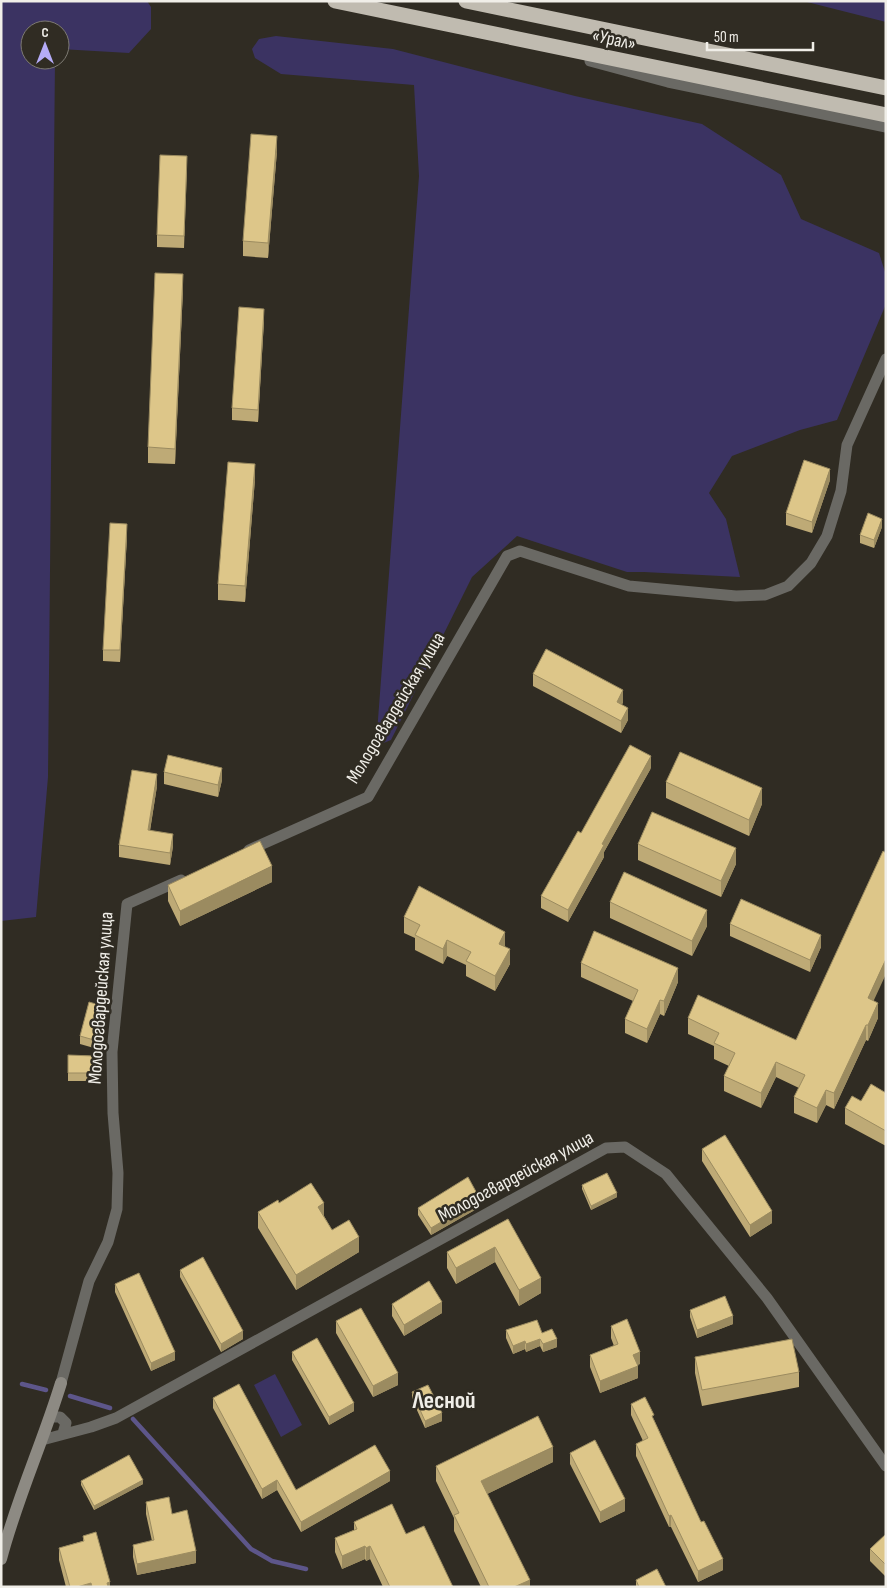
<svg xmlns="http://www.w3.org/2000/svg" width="887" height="1588" viewBox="0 0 887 1588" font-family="'Sofia Sans Condensed',sans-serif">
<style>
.green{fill:#3b3362}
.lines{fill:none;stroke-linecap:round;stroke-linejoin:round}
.stream{stroke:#5d568a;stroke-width:4.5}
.street{stroke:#6a6964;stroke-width:11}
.secondary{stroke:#8d8a83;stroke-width:12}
.highway{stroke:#c0bbb0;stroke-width:15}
.wall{fill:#beaa76}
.shaded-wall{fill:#9b8b60}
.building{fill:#ddc689;stroke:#9b8b60}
.labels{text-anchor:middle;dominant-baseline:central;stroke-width:5;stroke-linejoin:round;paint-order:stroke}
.street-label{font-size:19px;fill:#f0eee8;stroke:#302c23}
.district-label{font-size:24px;font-weight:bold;fill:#f0eee8;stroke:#302c23}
</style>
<rect width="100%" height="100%" fill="#302c23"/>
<path class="green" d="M1 1H147L151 7V29L129 53 60 49V30H30V60H55L48 777 36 917 1 921Z
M803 1H886V22Z
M276 36 393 49 575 96 702 124 781 175 801 219 879 253 886 275V304L837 420 800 430 732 456 709 493 726 519 740 577 644 572H627L517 536 472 577 391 740 376 746 419 176 414 85 281 74 255 58 252 49 259 39Z
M275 1374 302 1425 281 1437 254 1385Z"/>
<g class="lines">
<path class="stream" d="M22 1384 46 1390
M70 1396 110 1408
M133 1419 251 1549 272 1561 306 1569"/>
<path class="street" d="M590 61 668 82 886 127
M249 850 368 797 507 556 520 551 629 586 736 596 765 595 788 586 811 563 827 536 841 491 847 445 886 359
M61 1383 89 1281 108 1242 117 1209 118 1173 113 1113 112 1052 127 904 181 880
M51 1417H60L66 1423 63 1433
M42 1440 91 1427 116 1418 606 1148 625 1147 666 1174 767 1298 886 1466"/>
<path class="secondary" d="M1 1559C17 1498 43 1442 61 1383"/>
<path class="highway" d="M335 1 886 115
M466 1 886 88"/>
</g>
<path class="wall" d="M277 151 268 258 243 256V241Z
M187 167 184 248 157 247V235Z
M183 289 175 464 148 463V447Z
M264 320 258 422 232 420V408Z
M255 479 245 602 218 600V584Z
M830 480 812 533 786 525V513Z
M882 527 874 548 860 543V535Z
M127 536 120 662 103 661V650Z
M533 674 623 702 622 705 628 720 621 733 533 686Z
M651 768 604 852V857L568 922 541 908V896L581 833Z
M164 772 222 780 218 797 164 784Z
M666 782 762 804 749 836 666 798Z
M157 786 150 831 173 846 170 865 119 857V845Z
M638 844 736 864 721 897 638 860Z
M272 882 180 926 168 901V885Z
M610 902 707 926 692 956 610 918Z
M404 917 505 947 510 964 495 991 466 976V965L447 956 443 964 415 950V938L404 933Z
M730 924 821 947 810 972 730 936Z
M581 963 678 982 664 1016 660 1014 647 1043 625 1033V1019L633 1001 581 977Z
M874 1001 878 1018 868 1041 866 1040 834 1109 826 1105 817 1123 794 1113V1097L799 1088 776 1077 761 1108 724 1091V1076L729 1066 714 1059V1046L688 1034V1018L796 1040Z
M103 1014 94 1048 80 1044V1036Z
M68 1055 94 1056V1081H68Z
M886 1093V1146L845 1124V1108L861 1101Z
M702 1149 772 1223 750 1237 702 1161Z
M582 1185 617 1197 591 1210 582 1189Z
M279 1203 324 1216 332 1230 359 1252 296 1290 258 1228V1212Z
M480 1207 431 1235 418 1215V1208Z
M508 1219 541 1293 519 1306 495 1262 456 1284 447 1268V1252Z
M180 1270 243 1339 221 1352 180 1277Z
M115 1284 175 1360 151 1371 115 1292Z
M392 1304 442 1313 404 1336 392 1316Z
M690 1310 733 1324 697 1338 690 1317Z
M336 1321 398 1385 373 1397 336 1333Z
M611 1326 640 1364 637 1365 638 1378 600 1393 590 1367V1355L614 1346 611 1338Z
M506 1330 542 1333 557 1347 543 1352 540 1346 526 1352 525 1349 513 1354 506 1338Z
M292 1352 354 1411 329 1425 292 1360Z
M695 1357 799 1372V1387L702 1406 695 1373Z
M412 1392 442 1421 425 1428 412 1399Z
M213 1398 296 1490 390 1481 301 1532 277 1490 262 1499 213 1408Z
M631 1404 654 1420 723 1570 698 1582 671 1527H669L636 1456V1444L643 1441 631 1415Z
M570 1453 625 1511 600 1523 570 1464Z
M553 1462 487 1494 530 1587H481L454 1531V1518L436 1481V1466Z
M81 1481 143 1484 94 1510 81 1485Z
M146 1502 172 1514 196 1563 137 1575 133 1557V1545L152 1541 146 1514Z
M354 1522 406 1534 453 1587H383L370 1559 366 1561 365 1559 342 1569 335 1552V1538L354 1530Z
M886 1534V1577L870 1561V1549Z
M83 1536 110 1587H66L59 1560V1548L83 1541Z
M636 1580 666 1587H636Z"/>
<path class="shaded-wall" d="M277 136V151L268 258V243Z
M183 274V289L175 464V449Z
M264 309V320L258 422V410Z
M255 464V479L245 602V586Z
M830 469V480L812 533V522Z
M882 519V527L874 548V540Z
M127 524V536L120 662V650Z
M623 690V702L617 714V702Z
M628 708V720L621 733V721Z
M651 756V768L604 852V857L568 922V910L602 844Z
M222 768V780L218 797V785Z
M157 774V786L148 842V830Z
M762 788V804L749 836V820Z
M173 834V846L170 865V853Z
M736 848V864L721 897V881Z
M272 866V882L180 926V911Z
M707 910V926L692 956V941Z
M505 932V947L499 944Z
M821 935V947L810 972V960Z
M447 940V956L443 964V949Z
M510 949V964L495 991V976Z
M886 959V974L868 1013V998Z
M678 968V982L664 1016V1001Z
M660 1000V1014L647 1043V1029Z
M878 1003V1018L868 1041V1025Z
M103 1006V1014L94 1048V1040Z
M866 1025V1040L834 1109V1093Z
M776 1062V1077L761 1108V1093Z
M826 1090V1105L817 1123V1108Z
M617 1193V1197L591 1210V1206Z
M480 1199V1207L431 1235V1228Z
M324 1203V1219L318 1207Z
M772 1211V1223L750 1237V1225Z
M359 1237V1252L296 1290V1275Z
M495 1247V1262L456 1284V1268Z
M541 1278V1293L519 1306V1290Z
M442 1302V1313L404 1336V1325Z
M733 1316V1324L697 1338V1330Z
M243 1331V1339L221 1352V1344Z
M540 1339V1346L526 1352V1344Z
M557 1339V1347L543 1352V1344Z
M525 1341V1349L513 1354V1346Z
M175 1352V1360L151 1371V1363Z
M640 1352V1364L633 1366V1355Z
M638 1366V1378L600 1393V1381Z
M398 1373V1385L373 1397V1386Z
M354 1403V1411L329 1425V1417Z
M442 1413V1421L425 1428V1421Z
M553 1447V1462L481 1497V1481Z
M390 1471V1481L301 1532V1522Z
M143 1480V1484L94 1510V1506Z
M277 1480V1490L262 1499V1489Z
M625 1499V1511L600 1523V1512Z
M671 1515V1527H669V1516Z
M365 1546V1559L342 1569V1556Z
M370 1546V1559L366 1561V1548Z
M196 1551V1563L137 1575V1564Z
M723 1559V1570L698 1582V1571Z
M530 1580V1587H514Z
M110 1582V1587H107V1583Z
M91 1583V1587H77Z"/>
<path class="building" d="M251 134 277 136 268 243 243 241Z
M160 155 187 156 184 236 157 235Z
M155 273 183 274 175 449 148 447Z
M239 307 264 309 258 410 232 408Z
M804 460 830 469 812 522 786 513Z
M228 462 255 464 245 586 218 584Z
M868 513 882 519 874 540 860 535Z
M110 523 127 524 120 650H103Z
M546 649 623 690 617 702 628 708 621 721 533 674Z
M630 745 651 756 602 844 604 845 568 910 541 896 578 831 581 833Z
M680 752 762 788 749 820 666 782Z
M168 755 222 768 218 785 164 772Z
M132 770 157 774 148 830 173 834 170 853 119 845Z
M652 812 736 848 721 881 638 844Z
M260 841 272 866 180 911 168 885Z
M883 851 886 853V959L868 998 878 1003 868 1025H866L834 1093 826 1090 817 1108 794 1097 805 1075 776 1062 761 1093 724 1076 735 1053 714 1043 719 1033 688 1018 698 995 796 1040Z
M624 872 707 910 692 941 610 902Z
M419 886 505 932 499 944 510 949 495 976 466 961 471 952 447 940 443 949 415 935 420 925 404 917Z
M741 899 821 935 810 960 730 924Z
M594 931 678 968 664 1001 660 1000 647 1029 625 1019 638 990 581 963Z
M89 1002 103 1006 94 1040 80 1036Z
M68 1055 94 1056V1073H68Z
M871 1084 886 1093V1131L845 1108 852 1096 861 1101Z
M725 1135 772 1211 750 1225 702 1149Z
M607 1173 617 1193 591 1206 582 1185Z
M468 1177 480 1199 431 1228 418 1208Z
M311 1183 324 1203 318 1207 332 1230 349 1220 359 1237 296 1275 258 1212 278 1200 279 1203Z
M508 1219 541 1278 519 1290 495 1247 456 1268 447 1252Z
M203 1257 243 1331 221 1344 180 1270Z
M139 1273 175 1352 151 1363 115 1284Z
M429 1281 442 1302 404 1325 392 1304Z
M725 1296 733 1316 697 1330 690 1310Z
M361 1308 398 1373 373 1386 336 1321Z
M627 1319 640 1352 633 1355 638 1366 600 1381 590 1355 618 1344 611 1326Z
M537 1320 542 1333 552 1329 557 1339 543 1344 540 1339 526 1344 525 1341 513 1346 506 1330Z
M317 1338 354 1403 329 1417 292 1352Z
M792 1339 799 1372 702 1390 695 1357Z
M239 1384 296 1490 375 1445 390 1471 301 1522 277 1480 262 1489 213 1398Z
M428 1385 442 1413 425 1421 412 1392Z
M645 1397 654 1415 652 1416 701 1522 704 1521 723 1559 698 1571 671 1515 669 1516 636 1444 648 1438 631 1404Z
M538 1416 553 1447 481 1481 530 1580 514 1587H489L454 1515 459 1513 436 1466Z
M595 1440 625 1499 600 1512 570 1453Z
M129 1455 143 1480 94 1506 81 1481Z
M169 1497 172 1514 187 1510 196 1551 137 1564 133 1545 154 1540 146 1502Z
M392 1504 406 1534 424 1526 453 1587H390L370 1546 366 1548 365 1546 342 1556 335 1538 357 1529 354 1522Z
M96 1532 110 1582 107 1583 108 1587H92L91 1583 77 1587H70L59 1548 84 1541 83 1536Z
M886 1534V1565L870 1549Z
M657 1569 666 1587H639L636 1580Z"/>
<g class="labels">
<g class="street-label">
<text transform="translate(614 40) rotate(12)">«Урал»</text>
<text transform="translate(396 708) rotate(-59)">Молодогвардейская улица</text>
<text transform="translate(101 998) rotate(-86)">Молодогвардейская улица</text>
<text transform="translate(516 1177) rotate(-28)">Молодогвардейская улица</text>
</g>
<g class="district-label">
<text x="444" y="1400">Лесной</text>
</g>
</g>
<rect width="887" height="1588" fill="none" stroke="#f0eee8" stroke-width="5"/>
<g transform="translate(45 45)"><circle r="24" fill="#302c23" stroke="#7d7a72"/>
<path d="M0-4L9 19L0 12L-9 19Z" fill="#b5acf8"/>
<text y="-8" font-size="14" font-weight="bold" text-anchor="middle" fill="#f0eee8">С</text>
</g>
<path d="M707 42v8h106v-8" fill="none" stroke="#f0eee8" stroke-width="2.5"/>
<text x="714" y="42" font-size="15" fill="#f0eee8" stroke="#302c23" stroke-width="4" paint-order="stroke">50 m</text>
</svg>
